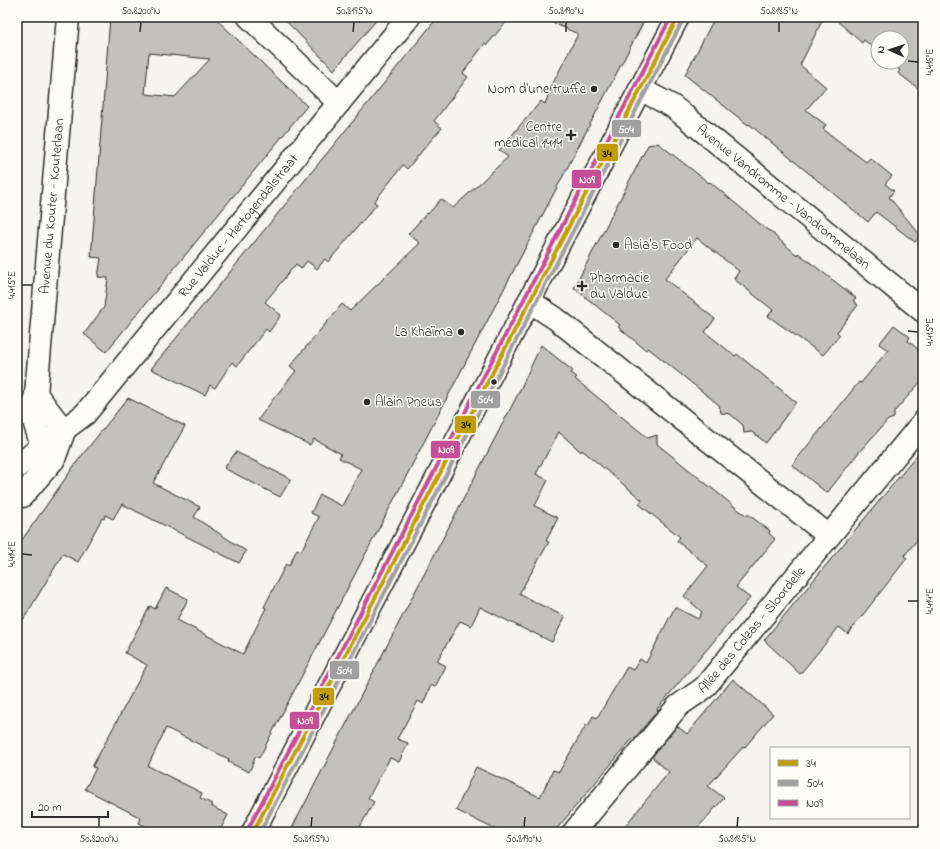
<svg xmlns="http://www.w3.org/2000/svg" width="940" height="849" viewBox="0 0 940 849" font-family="'Indie Flower',sans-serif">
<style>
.building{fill:#c2c1be;stroke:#2b2b2b;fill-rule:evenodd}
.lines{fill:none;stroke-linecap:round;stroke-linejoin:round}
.minor-casing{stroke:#2b2b2b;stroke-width:25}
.secondary-casing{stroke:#2b2b2b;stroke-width:25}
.minor{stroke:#fdfcf7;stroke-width:22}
.secondary{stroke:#fdfcf7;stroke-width:22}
.bus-1-casing{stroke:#fdfcf7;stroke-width:7}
.bus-2-casing{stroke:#fdfcf7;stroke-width:7}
.bus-3-casing{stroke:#fdfcf7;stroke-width:7}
.bus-1{stroke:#c19d0b;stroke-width:4}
.bus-2{stroke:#a0a0a0;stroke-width:4}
.bus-3{stroke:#c44f97;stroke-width:4}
.ticks{fill:none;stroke:#2b2b2b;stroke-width:1.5}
.poi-dot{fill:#2b2b2b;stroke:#fdfcf7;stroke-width:1.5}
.labels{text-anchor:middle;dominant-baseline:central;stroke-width:3;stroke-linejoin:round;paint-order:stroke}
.poi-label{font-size:14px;fill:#2b2b2b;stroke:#fdfcf7;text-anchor:end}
.street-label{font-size:14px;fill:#2b2b2b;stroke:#fdfcf7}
.line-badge{stroke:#fdfcf7;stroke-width:1.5}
.badge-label{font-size:11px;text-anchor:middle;font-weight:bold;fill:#fff}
.pale-badge-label{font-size:11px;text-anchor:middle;font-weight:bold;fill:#111}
.neatline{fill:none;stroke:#2b2b2b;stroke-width:1.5}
.ticks-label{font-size:10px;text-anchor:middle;fill:#2b2b2b}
</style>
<rect width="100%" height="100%" fill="#f5f4ef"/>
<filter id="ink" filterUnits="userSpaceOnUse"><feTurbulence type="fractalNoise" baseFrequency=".025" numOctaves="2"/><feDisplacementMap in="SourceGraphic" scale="8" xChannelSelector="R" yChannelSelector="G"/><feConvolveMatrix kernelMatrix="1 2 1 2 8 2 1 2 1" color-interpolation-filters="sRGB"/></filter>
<g filter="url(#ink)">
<path class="building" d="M110 17H147L174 20 176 17H214L307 106 106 352 84 334 104 307 108 278 98 277 101 258 91 257ZM149 53 210 59 175 97 145 94Z
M282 17H379L334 70Z
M438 17H510L487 45 485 43 463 73 468 77 434 121 442 128 432 139 407 169 403 165 374 202 377 204 328 262 325 259 317 269 307 261 301 269 296 264 265 302 281 315 269 332 266 329 237 366 232 362 215 388 210 385 205 395 151 369Z
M540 17H646L259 758 256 756 249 772 228 762 229 759 166 728 148 766 202 793 200 798 212 804 211 806 228 815 219 832H156L139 823 141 818 85 789 96 768 92 767 147 665 125 653 150 606 155 609 166 588 188 599 177 620 243 654 266 608 264 607 286 564 289 566 297 549 301 551 319 517 311 513 320 495 342 506 361 469 339 458 341 454 314 439 310 445 258 420 274 398 296 371 290 366 342 304 350 311 420 243 408 234 427 213 428 214 441 199 453 208 508 157 499 150 541 101 545 104 552 85 578 34Z
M715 17H824L800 65 826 87 806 110 826 125 823 129 866 162 870 158 892 176 885 184 894 191 889 197 921 236 915 242 876 212 868 222 749 124 748 125 685 75Z
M833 17H911L923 26V92L898 73 900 70 890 62H902V38H878V52L864 40 862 43Z
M658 143 709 183 710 182 766 229 773 233 775 236 797 255 798 253 856 298 853 301 858 305 837 332 840 335 823 355 768 316 773 310 734 279 739 271 697 238 665 279 715 319 705 332 735 356 737 354 796 402 766 443 752 432 744 433 743 425 730 414 721 413 719 405 648 348 646 350 618 327 620 325 574 288 648 145Z
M894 325 910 337 908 341 923 353V379L894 412V418L888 420 859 452 827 493 792 465 859 382 861 383 888 350 879 344Z
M541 345 573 371 571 373 577 377 575 379 648 438 657 435V444L740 511 746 515H749L770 531 769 533 775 539 736 587 750 598 657 709 658 710 634 739 633 738 554 832H500L456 810 476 767 540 797 553 770 559 772 586 725 588 726 593 716 597 718 627 667 633 670 640 659 646 663 675 607 698 619 702 612 684 596 708 566 677 541 680 537 639 504 642 500 582 450 581 452 559 432 536 474 548 480 535 506 558 518 546 541 549 542 519 594 565 617 552 642 532 632V633L480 607 471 626 460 621 437 661 446 666 435 687 431 685 423 704 418 701 397 739 408 743 399 762 390 758 368 798 374 802 357 832H290L518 394Z
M128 398 185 426 153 483 200 507 194 517 246 551 239 563 122 504 113 519 105 515 104 519 102 518 78 562 63 554 17 630V547L79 459Z
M923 448V533L904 556 907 558 848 634 839 627 800 674 764 640Z
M236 452 291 479 280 497 224 468Z
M733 679 773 714 745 747 744 746 708 786 724 798 694 832H620L669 772 652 757 677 726 687 734Z"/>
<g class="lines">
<defs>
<g id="minor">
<path d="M249 17 339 103"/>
<path id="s1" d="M640 89 672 106 681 113 923 311"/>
<path d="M529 301 555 318 829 536"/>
<path d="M36 394 64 431"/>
<path id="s2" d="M42 446 31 412 36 394 68 17"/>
<path id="s3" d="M17 467 42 446 85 414 409 17"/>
<path d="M22 496 54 459 64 431"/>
<path id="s4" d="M574 832 678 706 704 688 923 422"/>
</g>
<path id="secondary" d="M253 832 562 238 678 17"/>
</defs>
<use href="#minor" class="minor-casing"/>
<use href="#secondary" class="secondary-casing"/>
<use href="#minor" class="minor"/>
<use href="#secondary" class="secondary"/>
<defs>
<path id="bus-1" d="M253 832 678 17"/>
<path id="bus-2" d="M260 832 683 20"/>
<path id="bus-3" d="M248 829 671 17"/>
</defs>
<use href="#bus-1" class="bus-1-casing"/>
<use href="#bus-2" class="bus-2-casing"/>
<use href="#bus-3" class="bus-3-casing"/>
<use href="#bus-1" class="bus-1"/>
<use href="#bus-2" class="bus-2"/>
<use href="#bus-3" class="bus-3"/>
</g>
</g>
<path class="ticks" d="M140 32 141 22M353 32 354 22M566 32V22M779 32V22M908 61 918 62M22 285H32M908 331 918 332M22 554 32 555M908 601H918M99 827V817M311 827 312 817M524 827 525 817M737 827 738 817"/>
<g class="poi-dot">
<circle cx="594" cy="89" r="4"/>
<path d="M569 129h4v4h4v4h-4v4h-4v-4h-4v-4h4z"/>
<circle cx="616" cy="245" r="4"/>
<path d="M580 280h4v4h4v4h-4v4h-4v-4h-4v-4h4z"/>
<circle cx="461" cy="332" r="4"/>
<circle cx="494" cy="382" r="3.5"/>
<circle cx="367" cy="402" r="4"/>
</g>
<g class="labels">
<g class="poi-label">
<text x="586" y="89">Nom d'une truffe</text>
<text x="562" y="127">Centre<tspan x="562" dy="16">médical 1414</tspan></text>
<text x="624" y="245" text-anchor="start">Asia's Food</text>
<text x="590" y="278" text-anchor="start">Pharmacie<tspan x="590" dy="16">du Valduc</tspan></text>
<text x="453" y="332">La Khaïma</text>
<text x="375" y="402" text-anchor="start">Alain Pneus</text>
</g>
<g class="street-label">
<text stroke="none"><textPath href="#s1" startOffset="180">Avenue Vandromme - Vandrommelaan</textPath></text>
<text stroke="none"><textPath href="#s2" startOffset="243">Avenue du Kouter - Kouterlaan</textPath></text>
<text stroke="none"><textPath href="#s3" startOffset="329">Rue Valduc - Hertogendalstraat</textPath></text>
<text stroke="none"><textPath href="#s4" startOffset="270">Allée des Colzas - Sloordelle</textPath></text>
</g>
</g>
<g class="line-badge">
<rect x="611" y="119" width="31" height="19" rx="4" fill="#a0a0a0"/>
<rect x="596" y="143" width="23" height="19" rx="4" fill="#c19d0b"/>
<rect x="571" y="169" width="31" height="20" rx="4" fill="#c44f97"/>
<rect x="470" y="390" width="31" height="19" rx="4" fill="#a0a0a0"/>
<rect x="454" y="415" width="23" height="19" rx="4" fill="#c19d0b"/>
<rect x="430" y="440" width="31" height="19" rx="4" fill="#c44f97"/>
<rect x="329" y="660" width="31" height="20" rx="4" fill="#a0a0a0"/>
<rect x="312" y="687" width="23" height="19" rx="4" fill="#c19d0b"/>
<rect x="289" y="711" width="31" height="19" rx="4" fill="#c44f97"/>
</g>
<g class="badge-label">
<text x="626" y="133">504</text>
<text x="587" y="183">N09</text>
<text x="485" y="403">504</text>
<text x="446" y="453">N09</text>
<text x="344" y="674">504</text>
<text x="305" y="724">N09</text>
</g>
<g class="pale-badge-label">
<text x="607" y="157">34</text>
<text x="466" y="428">34</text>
<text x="324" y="700">34</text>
</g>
<rect width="940" height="849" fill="none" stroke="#fdfcf7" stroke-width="44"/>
<rect x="770" y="747" width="140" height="72" fill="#fdfcf7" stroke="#a9a8a5"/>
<rect x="778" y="760" width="20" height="6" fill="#c19d0b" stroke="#a9a8a5"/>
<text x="806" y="767" font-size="12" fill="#2b2b2b">34</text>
<rect x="778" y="780" width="20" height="6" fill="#a0a0a0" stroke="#a9a8a5"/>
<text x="806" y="787" font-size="12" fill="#2b2b2b">504</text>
<rect x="778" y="800" width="20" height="6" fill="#c44f97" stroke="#a9a8a5"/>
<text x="806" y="807" font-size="12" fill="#2b2b2b">N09</text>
<g transform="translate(890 50) rotate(273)"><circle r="19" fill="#fdfcf7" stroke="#a9a8a5"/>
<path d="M0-3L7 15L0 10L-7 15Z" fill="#2b2b2b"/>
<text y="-6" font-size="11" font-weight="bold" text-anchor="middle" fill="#2b2b2b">N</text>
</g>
<path d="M32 811v6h76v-6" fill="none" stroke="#2b2b2b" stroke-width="2"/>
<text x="38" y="811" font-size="12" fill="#2b2b2b" stroke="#fdfcf7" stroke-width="3" paint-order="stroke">20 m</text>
<rect x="22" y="22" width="896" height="805" class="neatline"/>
<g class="ticks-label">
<text x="141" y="14">50.8200°N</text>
<text x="354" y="14">50.8195°N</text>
<text x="566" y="14">50.8190°N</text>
<text x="779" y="14">50.8185°N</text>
<text transform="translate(929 62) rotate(-90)" y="4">4.416°E</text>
<text transform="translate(11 285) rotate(-90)" y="4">4.415°E</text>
<text transform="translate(929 332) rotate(-90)" y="4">4.415°E</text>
<text transform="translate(11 554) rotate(-90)" y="4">4.414°E</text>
<text transform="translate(929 601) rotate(-90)" y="4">4.414°E</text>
<text x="99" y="842">50.8200°N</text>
<text x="311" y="842">50.8195°N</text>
<text x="524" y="842">50.8190°N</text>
<text x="737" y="842">50.8185°N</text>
</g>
</svg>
